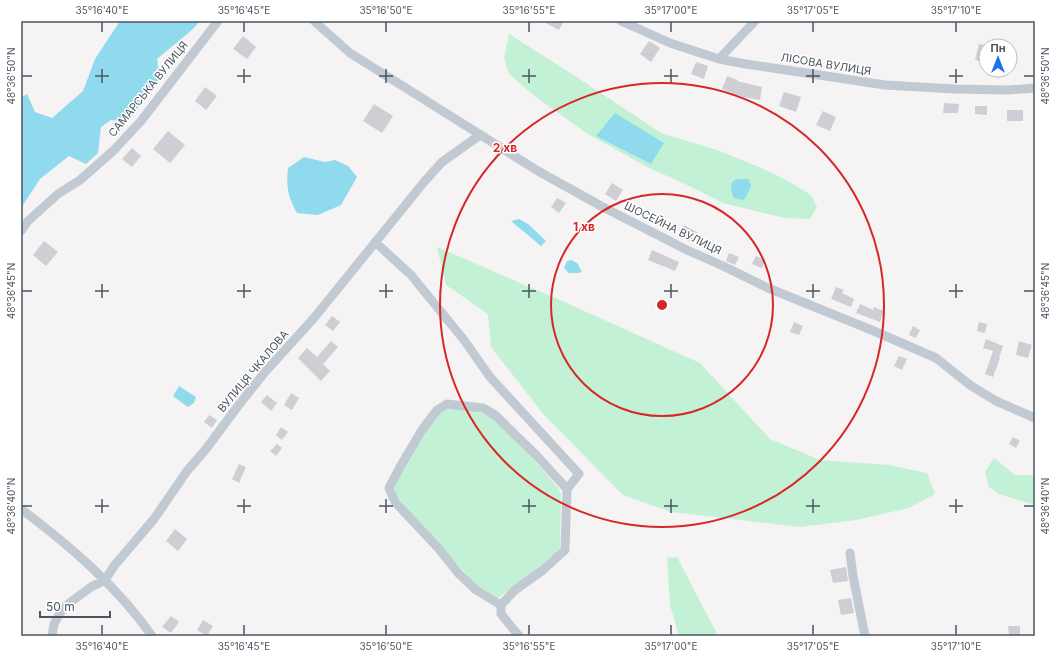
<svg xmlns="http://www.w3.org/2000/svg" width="1056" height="657" viewBox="0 0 1056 657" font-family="Inter,sans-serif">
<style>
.green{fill:#c3f1d5}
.water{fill:#90daee}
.building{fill:#cdcfd5}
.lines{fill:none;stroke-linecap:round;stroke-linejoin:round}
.minor{stroke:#c1cad2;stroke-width:9}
.ticks{fill:none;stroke:#4a5661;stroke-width:1.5}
.ring{fill:none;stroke:#d62828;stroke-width:2}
.labels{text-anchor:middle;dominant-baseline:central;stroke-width:3;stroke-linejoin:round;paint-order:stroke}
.street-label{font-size:11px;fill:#4a5661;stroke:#fff}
.centre{fill:#d62828;stroke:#fff;stroke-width:2}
.ring-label{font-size:12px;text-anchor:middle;font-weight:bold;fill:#d62828;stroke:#fff;stroke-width:3;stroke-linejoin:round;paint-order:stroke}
.neatline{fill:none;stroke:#4a5661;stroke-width:1.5}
.ticks-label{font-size:10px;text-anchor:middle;fill:#4a5661}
</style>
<rect width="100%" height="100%" fill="#f5f3f3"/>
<path class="green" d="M509 34 569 72 661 133 720 151 768 171 788 181 811 195 817 207 810 219 785 218 723 203 685 184 649 168 588 134 537 98 509 74 504 58Z
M437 247 562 301 700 363 770 439 820 460 889 465 927 473 935 494 909 508 856 520 800 527 671 512 623 495 544 415 491 347 488 314 446 285Z
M449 408 475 411 492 417 524 448 559 489 561 494 560 548 539 569 510 589 498 598 475 584 397 497 394 487 413 450 440 412Z
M994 458 1015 475H1035V505L999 494 989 487 985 472Z
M677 557 718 636H679L670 605 667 558Z"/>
<path class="water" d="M120 21H200L193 29 157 59 160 78 127 122 111 120 101 127 98 153 86 164 69 156 40 179 21 208V98L27 94 35 112 52 118 83 91 95 59Z
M615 113 664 143 651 164 596 136Z
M304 157 325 162 335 160 348 166 357 177 341 205 318 215 297 213C288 196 286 188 288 168Z
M737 179H748L751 186 745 199 742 200 734 198 731 191 732 182Z
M519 219 528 224 546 241 541 246 511 221Z
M571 260 577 263 582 272 578 273H569L564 268 567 261Z
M179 386 196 397 194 403 188 407 173 396Z"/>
<path class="building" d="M542 21H564L559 30Z
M243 36 256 47 247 59 233 49Z
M649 41 660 48 651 62 640 54Z
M979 44 986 45V63L975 60Z
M696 62 708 66 704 79 691 74Z
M727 76 738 80 737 81 762 87 760 100 743 97 722 89Z
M205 87 217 96 206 110 195 101Z
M784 92 801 97 796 112 779 106Z
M944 103 959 104 958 113H943Z
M374 104 393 116 382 133 363 121Z
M975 106H987V115L975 114Z
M1007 110H1023V121H1007Z
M823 111 836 117 830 131 816 125Z
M168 131 185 145 170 163 153 149Z
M132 148 141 156 132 167 122 159Z
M612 183 623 190 616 201 605 194Z
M557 198 566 203 559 213 551 207Z
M684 225 698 233 692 243 679 236Z
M44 241 58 252 46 266 33 255Z
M652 250 679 262 675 271 648 260Z
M729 253 739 257 735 265 726 261Z
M756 256 765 260 762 268 752 264Z
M836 287 844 290 842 293 854 299 851 307 831 299Z
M860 304 873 310 874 307 884 311 880 322 856 313Z
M332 316 340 322 333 331 325 325Z
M794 322 803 326 799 335 790 332Z
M979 322 987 324 985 333 977 331Z
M913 326 920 330 916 338 909 335Z
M986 339 1003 346 999 358H1000L993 377 985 374 993 351 983 348Z
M331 341 338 347 323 364 330 371 321 381 298 358 307 348 317 357Z
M1019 341 1032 345 1028 358 1016 355Z
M899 356 907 359 902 370 894 366Z
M291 393 299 398 292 410 284 405Z
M267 395 277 403 271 411 261 402Z
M209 415 217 420 212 428 204 422Z
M281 427 288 432 282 440 276 435Z
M1013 437 1020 441 1016 448 1009 444Z
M277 444 282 448 276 456 270 451Z
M239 464 246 467 239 483 232 479Z
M175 529 187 539 178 551 166 541Z
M846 567 848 581 833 583 830 570Z
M851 598 854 613 841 615 838 600Z
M171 616 179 622 171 633 162 627Z
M203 620 213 626 207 636 197 630Z
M1008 626H1020V636H1009Z"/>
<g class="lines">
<path class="minor" d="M314 21 350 53 538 171 601 206 687 250 723 266 768 288 874 331 936 358 970 385 996 401 1035 418
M621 21 670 43 719 59 746 64 885 85 955 89 1008 90 1035 88
M719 59 755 21
M21 231 28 221 58 194 80 180 113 151 141 121 218 21
M375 242 411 275 464 340 490 377 579 474 567 489 565 550 543 570 515 590 501 605V614L519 636
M21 509C70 546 117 586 152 636
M850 553 853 576 865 636
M501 605 476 590 459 574 439 549 395 502 389 488 400 467 422 430 437 410 447 404 483 408 495 415 537 456 567 489
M52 636 54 624 60 613 68 604 91 587 105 580 114 566 154 519 187 471 206 449 238 406 265 372 314 318 424 182 442 162 480 135"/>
</g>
<path class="ticks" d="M102 22V32M244 22V32M386 22V32M529 22V32M671 22V32M813 22V32M956 22V32M102 69V83M244 69V83M386 69V83M529 69V83M671 69V83M813 69V83M956 69V83M22 76H32M95 76H109M237 76H251M379 76H393M522 76H536M664 76H678M806 76H820M949 76H963M1024 76H1034M102 284V298M244 284V298M386 284V298M529 284V298M671 284V298M813 284V298M956 284V298M22 291H32M95 291H109M237 291H251M379 291H393M522 291H536M664 291H678M806 291H820M949 291H963M1024 291H1034M102 499V513M244 499V513M386 499V513M529 499V513M671 499V513M813 499V513M956 499V513M22 506H32M95 506H109M237 506H251M379 506H393M522 506H536M664 506H678M806 506H820M949 506H963M1024 506H1034M102 625V635M244 625V635M386 625V635M529 625V635M671 625V635M813 625V635M956 625V635"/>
<g class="ring">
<circle cx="662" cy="305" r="111"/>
<circle cx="662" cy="305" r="222"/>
</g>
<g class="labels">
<g class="street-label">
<text transform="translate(826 64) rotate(9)">ЛІСОВА ВУЛИЦЯ</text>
<text transform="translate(148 89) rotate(-51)">САМАРСЬКА ВУЛИЦЯ</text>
<text transform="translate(673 228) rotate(26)">ШОСЕЙНА ВУЛИЦЯ</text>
<text transform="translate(253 371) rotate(-50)">ВУЛИЦЯ ЧКАЛОВА</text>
</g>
</g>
<circle cx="662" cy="305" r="6" class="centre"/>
<g class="ring-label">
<text x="505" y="152">2 хв</text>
<text x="584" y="231">1 хв</text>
</g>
<rect width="1056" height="657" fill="none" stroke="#ffffff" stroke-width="44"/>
<g transform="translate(998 58)"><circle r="19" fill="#ffffff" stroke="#b7bbc0"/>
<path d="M0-3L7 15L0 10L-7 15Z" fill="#1a73e8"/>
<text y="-6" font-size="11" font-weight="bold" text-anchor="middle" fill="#4a5661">Пн</text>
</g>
<path d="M40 611v6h70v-6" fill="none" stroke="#4a5661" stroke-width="2"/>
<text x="46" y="611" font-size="12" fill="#4a5661" stroke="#ffffff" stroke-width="3" paint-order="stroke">50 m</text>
<rect x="22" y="22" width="1012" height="613" class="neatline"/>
<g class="ticks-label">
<text x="102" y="14">35°16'40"E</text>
<text x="244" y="14">35°16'45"E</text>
<text x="386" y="14">35°16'50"E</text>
<text x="529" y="14">35°16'55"E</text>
<text x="671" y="14">35°17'00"E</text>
<text x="813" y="14">35°17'05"E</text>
<text x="956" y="14">35°17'10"E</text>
<text transform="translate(11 76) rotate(-90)" y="4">48°36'50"N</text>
<text transform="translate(1045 76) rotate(-90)" y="4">48°36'50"N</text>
<text transform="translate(11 291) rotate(-90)" y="4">48°36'45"N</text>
<text transform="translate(1045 291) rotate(-90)" y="4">48°36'45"N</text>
<text transform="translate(11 506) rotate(-90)" y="4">48°36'40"N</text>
<text transform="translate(1045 506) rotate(-90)" y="4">48°36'40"N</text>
<text x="102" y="650">35°16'40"E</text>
<text x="244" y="650">35°16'45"E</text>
<text x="386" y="650">35°16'50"E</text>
<text x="529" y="650">35°16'55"E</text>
<text x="671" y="650">35°17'00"E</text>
<text x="813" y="650">35°17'05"E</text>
<text x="956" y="650">35°17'10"E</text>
</g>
</svg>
